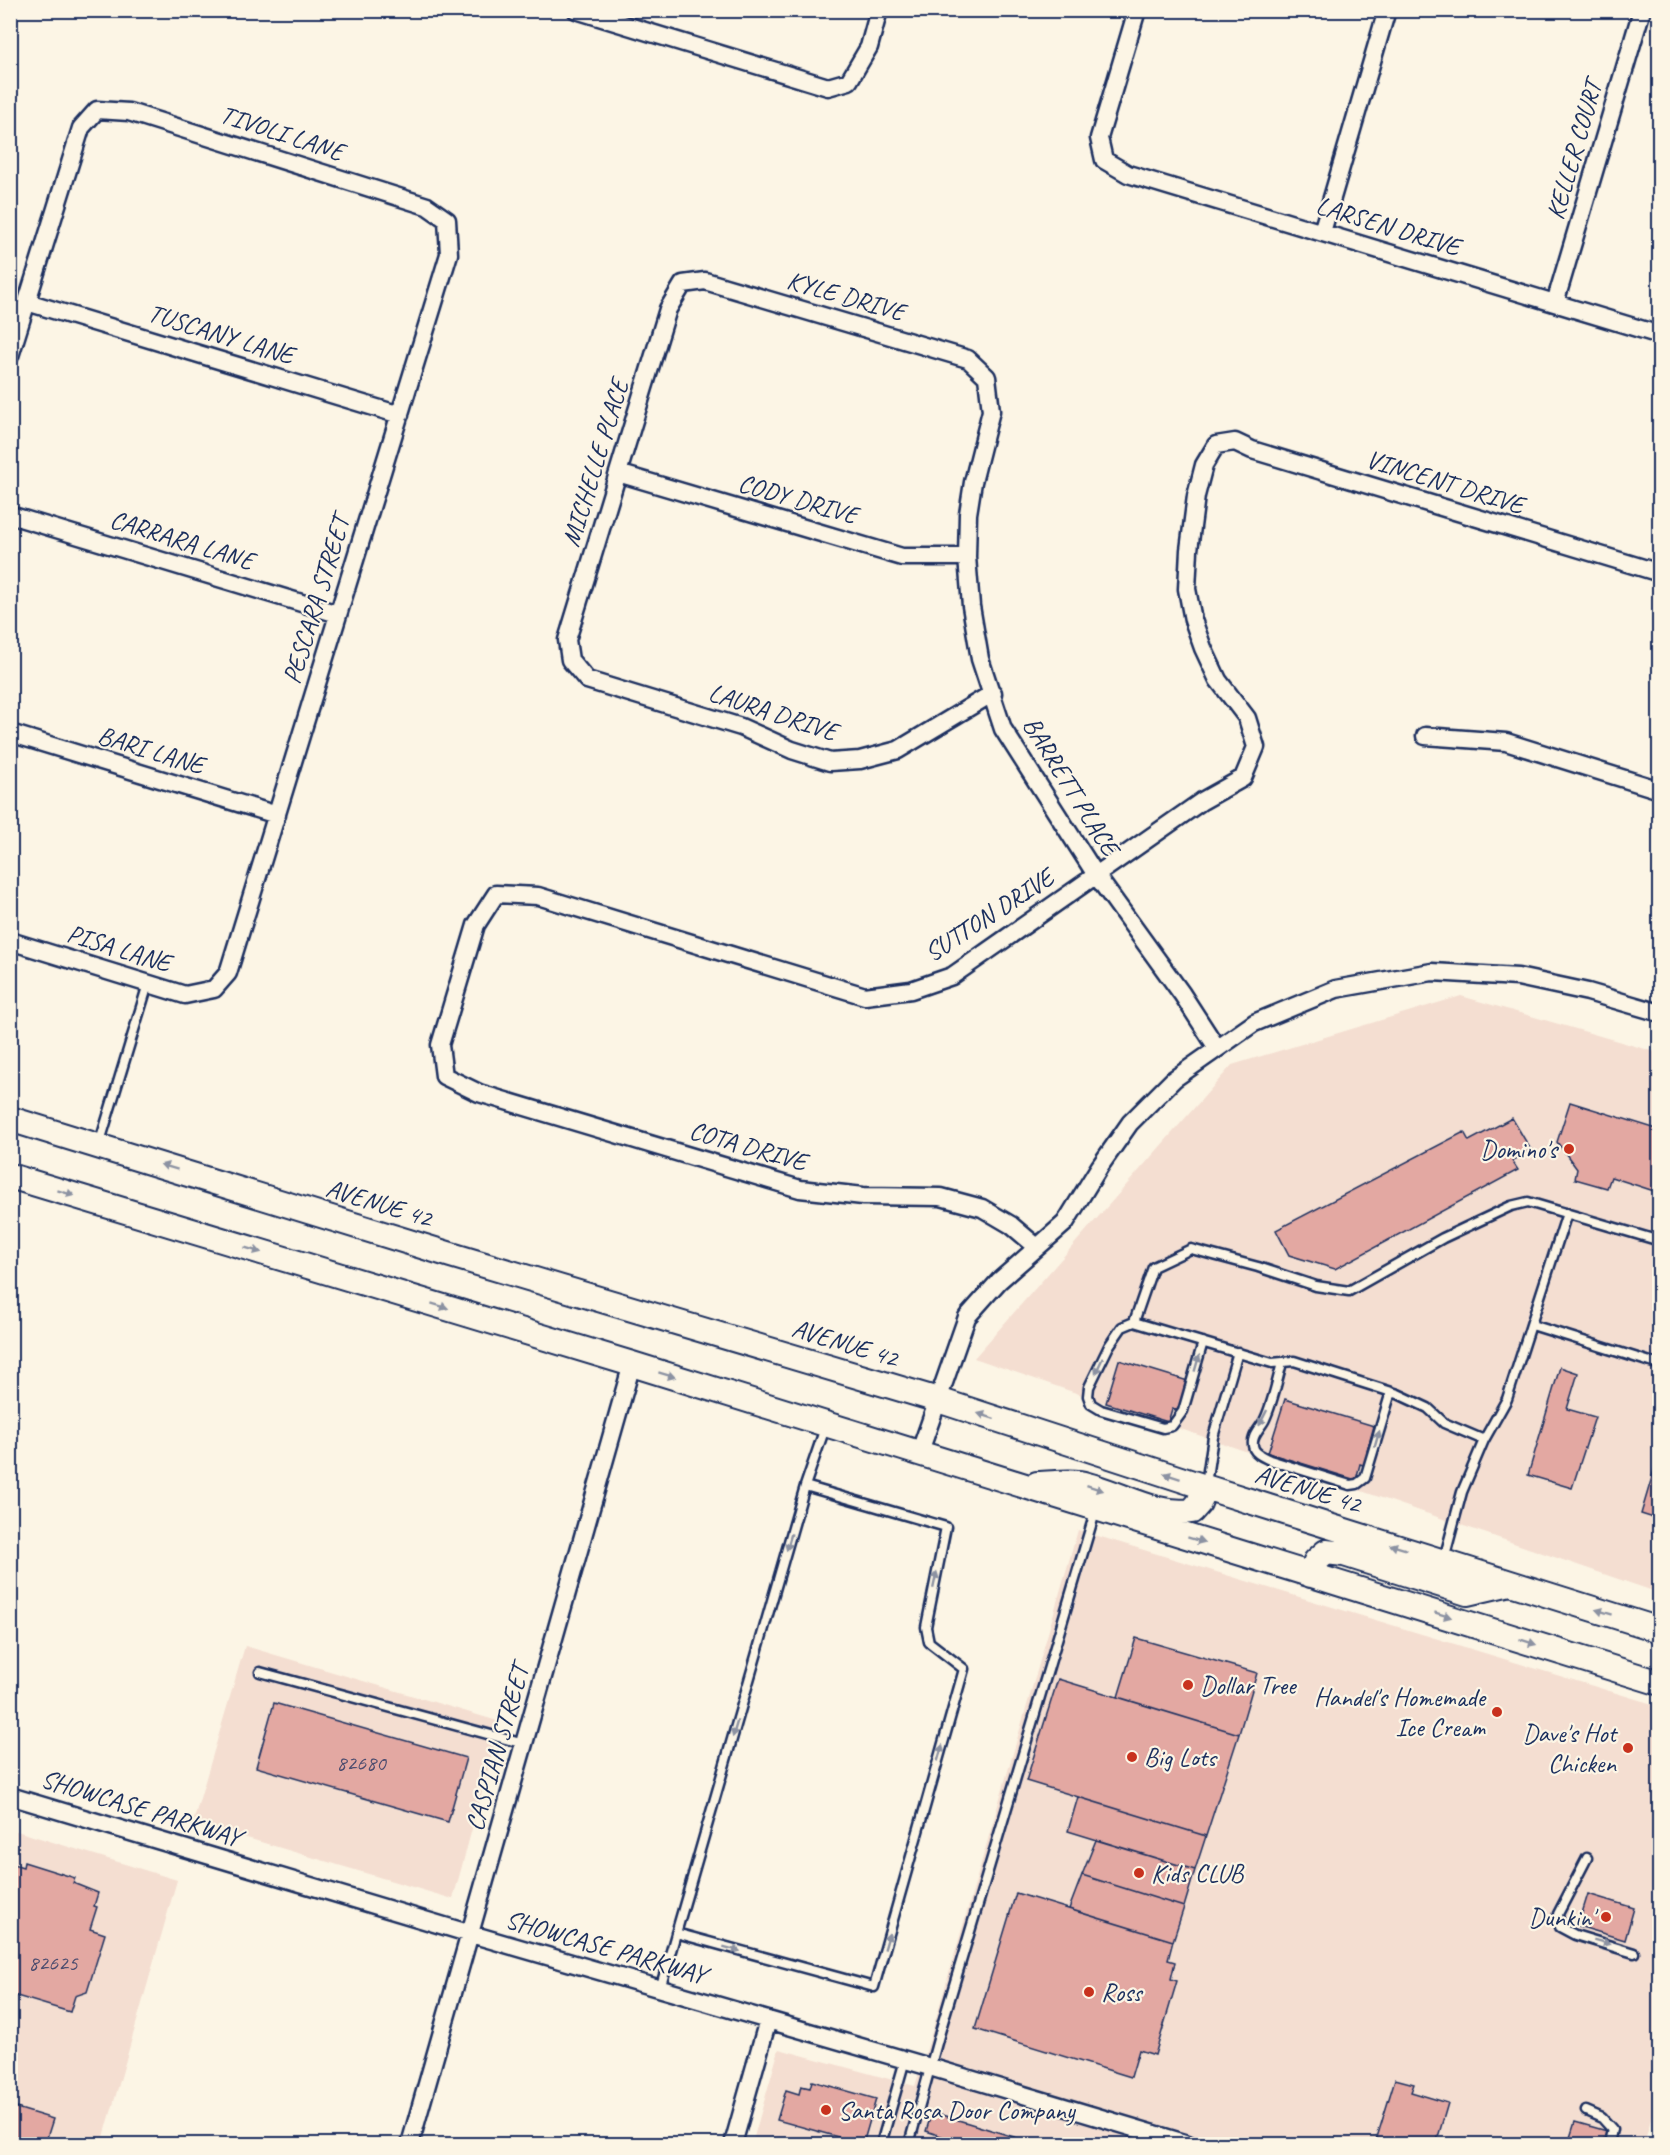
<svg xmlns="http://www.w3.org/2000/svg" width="1670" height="2155" viewBox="0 0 1670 2155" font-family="Caveat,sans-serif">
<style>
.built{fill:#f4ded1}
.building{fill:#e3a8a2;stroke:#1b2f5e;stroke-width:1.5}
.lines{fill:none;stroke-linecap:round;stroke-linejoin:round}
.service-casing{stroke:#1b2f5e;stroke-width:13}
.minor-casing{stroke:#1b2f5e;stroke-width:21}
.secondary-casing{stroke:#1b2f5e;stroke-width:28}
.service{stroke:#fcf5e5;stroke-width:8}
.minor{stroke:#fcf5e5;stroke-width:16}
.secondary{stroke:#fcf5e5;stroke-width:24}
.oneway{fill:#8c92a2}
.poi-dot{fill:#c8321e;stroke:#fcf5e5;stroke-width:2}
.labels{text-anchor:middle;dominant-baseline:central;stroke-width:4.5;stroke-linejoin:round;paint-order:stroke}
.number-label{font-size:22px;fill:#4d4d6f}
.street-label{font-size:26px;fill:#1b2f5e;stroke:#fcf5e5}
.poi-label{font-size:26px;fill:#1b2f5e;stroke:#fcf5e5;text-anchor:start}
</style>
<rect width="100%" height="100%" fill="#fcf5e5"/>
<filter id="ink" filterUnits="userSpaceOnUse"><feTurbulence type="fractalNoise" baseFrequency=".0167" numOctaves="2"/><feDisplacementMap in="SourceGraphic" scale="12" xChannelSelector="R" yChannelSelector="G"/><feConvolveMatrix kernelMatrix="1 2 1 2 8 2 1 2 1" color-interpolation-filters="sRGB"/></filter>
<g filter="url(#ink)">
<path class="built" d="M1461 996 1659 1053V1593L974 1358 1232 1065Z
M1078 1530 1659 1706 1660 2087 1644 2144H752L779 2049 915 2086 930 2039Z
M245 1646 501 1722 453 1899 193 1822Z
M10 1829 177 1880 102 2144H11Z"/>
<path class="building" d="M1570 1102 1660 1130V1172L1654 1191 1611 1177 1607 1188 1575 1179 1577 1169 1557 1142Z
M1512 1118 1531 1150 1512 1161 1518 1170 1335 1269 1289 1255 1276 1230 1464 1132 1469 1141Z
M1119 1360 1188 1381 1180 1411 1172 1409 1168 1422 1106 1403Z
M1560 1367 1578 1373 1567 1409 1595 1417 1572 1488 1528 1475Z
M1285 1399 1374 1426 1367 1451H1371L1366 1466 1360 1464 1356 1480 1268 1453Z
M1660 1450V1520L1641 1514Z
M1136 1638 1257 1673 1239 1734 1118 1697Z
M1058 1679 1239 1734 1206 1836 1026 1781Z
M274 1703 466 1758 448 1822 256 1767Z
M1078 1797 1206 1836 1195 1870 1068 1831Z
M1096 1840 1195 1870 1184 1907 1082 1875Z
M24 1862 75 1878 73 1883 98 1893 94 1906 97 1907 90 1929 105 1934 87 1992 75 1996 70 2012 10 1994V1863L23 1867Z
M1082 1875 1184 1907 1173 1941 1069 1909Z
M1016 1893 1173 1941 1168 1960 1175 1962 1171 1979 1177 1981 1155 2055 1139 2050 1131 2077 975 2029Z
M1588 1894 1634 1908 1625 1940 1578 1926Z
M1395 2079 1414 2084 1411 2092 1448 2103 1436 2144H1375Z
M812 2081 876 2099 863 2144 777 2120 786 2090 799 2094 801 2086 810 2088Z
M10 2106 53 2119 45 2144H10Z
M932 2112 1037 2144H948L950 2139 926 2131Z
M1575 2122 1607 2131 1603 2144H1568Z"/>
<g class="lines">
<defs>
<path id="service" d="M99 1145 148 984
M1134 1322 1122 1327 1109 1346 1089 1387 1088 1396 1091 1404 1101 1410 1163 1428 1172 1426 1183 1411 1203 1342
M1532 1325 1660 1365
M1282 1363C1277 1381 1273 1402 1265 1419 1261 1428 1249 1437 1254 1449 1257 1455 1264 1457 1270 1460L1350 1485 1357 1484 1365 1478 1391 1392
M1484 1440 1444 1423 1428 1408 1398 1394 1294 1361 1272 1363 1134 1322 1153 1267 1191 1249 1258 1267 1316 1286 1349 1291 1443 1238 1511 1206 1528 1202 1660 1241
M1206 1484 1213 1437 1238 1352
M1444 1559 1462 1492 1484 1440 1507 1399 1567 1213
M260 1672 524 1744
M1587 1858 1558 1914 1560 1927 1575 1935 1634 1953
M676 1933 874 1987 964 1669 929 1642 926 1627 946 1527 805 1486
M660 1989 805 1486 826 1425
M1586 2111 1602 2118 1612 2129 1609 2144
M881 2144 905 2060
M909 2144 940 2032 1096 1509"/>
<path id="minor" d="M576 10 828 87 849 81 869 47 879 10
M1137 10 1099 138 1104 160 1128 174 1660 335
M1322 232 1387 10
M27 302 400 415
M1555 303 1642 10
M10 356 81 128 97 110 129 112 427 206 447 220 449 254 228 973 214 989 185 995 10 941
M618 473 902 557H967
M10 515 338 614
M993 693 898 750 860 760 830 762 792 750 741 727 587 680 570 660 567 640 668 309 683 284 705 281 968 359 987 377 991 411 973 482 968 514 967 557 971 606 980 659 1003 729 1096 875 1182 994 1217 1048
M10 733 277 815
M1425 736 1506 742 1660 790
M1037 1247 1011 1225 982 1208 941 1197 863 1196 800 1189 479 1093 444 1076 440 1045 476 925 496 894 538 896 865 996 911 990 952 976 1202 801 1243 778 1256 747 1247 718 1218 680 1203 648 1193 620 1187 589 1189 550 1196 496 1204 465 1216 445 1235 442 1252 450 1660 573
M919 1454 967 1317 999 1281 1065 1223 1100 1166 1130 1123 1174 1079 1254 1023 1336 989 1432 972 1518 977 1588 992 1660 1013
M10 1796 471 1934 930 2067 1188 2144
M410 2144 632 1364
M733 2144 768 2020"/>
<path id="secondary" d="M10 1119 451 1255 938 1400 1205 1487 1660 1630
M10 1176 632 1364 1660 1683
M1037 1484C1050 1484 1066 1481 1079 1483 1117 1490 1153 1517 1192 1511L1199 1503 1205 1487
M1311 1575 1316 1561 1326 1552 1344 1554 1467 1593 1510 1583"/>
</defs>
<use href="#service" class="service-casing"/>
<use href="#minor" class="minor-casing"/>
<use href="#secondary" class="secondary-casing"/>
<use href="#service" class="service"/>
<use href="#minor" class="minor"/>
<use href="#secondary" class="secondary"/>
</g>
<defs><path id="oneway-solid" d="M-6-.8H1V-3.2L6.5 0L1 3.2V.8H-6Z" transform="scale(1.5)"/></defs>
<g class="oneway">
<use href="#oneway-solid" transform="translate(169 1167) rotate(-163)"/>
<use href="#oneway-solid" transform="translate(66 1193) rotate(17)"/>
<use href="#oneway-solid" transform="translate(253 1250) rotate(17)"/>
<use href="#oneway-solid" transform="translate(440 1306) rotate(17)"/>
<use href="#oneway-solid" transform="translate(1197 1363) rotate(-74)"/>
<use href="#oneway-solid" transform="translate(1099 1366) rotate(115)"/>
<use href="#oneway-solid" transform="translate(667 1375) rotate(17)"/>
<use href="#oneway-solid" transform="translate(986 1416) rotate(-162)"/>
<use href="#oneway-solid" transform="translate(1263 1418) rotate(117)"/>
<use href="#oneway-solid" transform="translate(1377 1439) rotate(-74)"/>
<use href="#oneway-solid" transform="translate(1172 1476) rotate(-162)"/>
<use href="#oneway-solid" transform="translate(1095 1488) rotate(18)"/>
<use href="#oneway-solid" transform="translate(1196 1540) rotate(17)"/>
<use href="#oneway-solid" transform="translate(789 1542) rotate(106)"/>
<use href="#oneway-solid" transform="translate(1398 1547) rotate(-163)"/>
<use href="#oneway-solid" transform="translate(935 1580) rotate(-78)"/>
<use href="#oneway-solid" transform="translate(1604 1612) rotate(-163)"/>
<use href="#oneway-solid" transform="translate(1443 1615) rotate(17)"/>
<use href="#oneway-solid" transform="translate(1528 1642) rotate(18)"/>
<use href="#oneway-solid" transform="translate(735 1729) rotate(106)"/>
<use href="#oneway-solid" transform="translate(940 1753) rotate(-74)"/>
<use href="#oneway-solid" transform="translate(887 1941) rotate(-74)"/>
<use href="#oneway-solid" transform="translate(1602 1942) rotate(15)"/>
<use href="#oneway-solid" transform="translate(732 1949) rotate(15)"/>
</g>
</g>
<g class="poi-dot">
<circle cx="1569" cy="1149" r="6"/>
<circle cx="1188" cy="1685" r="6"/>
<circle cx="1497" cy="1712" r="6"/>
<circle cx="1628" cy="1748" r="6"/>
<circle cx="1132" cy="1757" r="6"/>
<circle cx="1139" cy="1873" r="6"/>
<circle cx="1606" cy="1917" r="6"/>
<circle cx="1089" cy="1992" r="6"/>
<circle cx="826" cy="2110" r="6"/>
</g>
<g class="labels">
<g class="number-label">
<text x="361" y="1763">82680</text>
<text x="53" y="1963">82625</text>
</g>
<g class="street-label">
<text transform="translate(282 133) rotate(18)">TIVOLI LANE</text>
<text transform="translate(1574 150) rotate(-74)">KELLER COURT</text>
<text transform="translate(1388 226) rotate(17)">LARSEN DRIVE</text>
<text transform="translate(846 296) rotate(16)">KYLE DRIVE</text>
<text transform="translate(221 334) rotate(17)">TUSCANY LANE</text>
<text transform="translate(595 463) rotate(-73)">MICHELLE PLACE</text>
<text transform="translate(1445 482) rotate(17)">VINCENT DRIVE</text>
<text transform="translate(798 499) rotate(16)">CODY DRIVE</text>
<text transform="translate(182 540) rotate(17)">CARRARA LANE</text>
<text transform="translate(316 600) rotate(-73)">PESCARA STREET</text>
<text transform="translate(773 712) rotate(18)">LAURA DRIVE</text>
<text transform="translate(151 750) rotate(17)">BARI LANE</text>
<text transform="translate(1071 786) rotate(58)">BARRETT PLACE</text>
<text transform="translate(989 915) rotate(-33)">SUTTON DRIVE</text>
<text transform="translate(119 948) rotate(17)">PISA LANE</text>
<text transform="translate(748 1146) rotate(16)">COTA DRIVE</text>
<text transform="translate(379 1203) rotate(17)">AVENUE 42</text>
<text transform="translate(845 1343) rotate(17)">AVENUE 42</text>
<text transform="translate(1308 1489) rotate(17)">AVENUE 42</text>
<text transform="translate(497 1748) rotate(-74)">CASPIAN STREET</text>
<text transform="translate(141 1808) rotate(17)">SHOWCASE PARKWAY</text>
<text transform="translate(606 1947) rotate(16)">SHOWCASE PARKWAY</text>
</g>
<g class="poi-label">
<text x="1557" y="1149" text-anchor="end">Domino's</text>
<text x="1200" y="1685">Dollar Tree</text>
<text x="1485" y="1697" text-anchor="end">Handel's Homemade<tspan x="1485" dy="30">Ice Cream</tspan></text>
<text x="1616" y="1733" text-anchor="end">Dave's Hot<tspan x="1616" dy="30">Chicken</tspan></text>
<text x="1144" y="1757">Big Lots</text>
<text x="1151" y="1873">Kids CLUB</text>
<text x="1594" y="1917" text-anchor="end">Dunkin'</text>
<text x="1101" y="1992">Ross</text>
<text x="838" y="2110">Santa Rosa Door Company</text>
</g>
</g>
<rect width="1670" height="2155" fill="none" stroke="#fcf5e5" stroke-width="36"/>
<rect x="18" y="18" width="1634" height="2119" fill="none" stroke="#1b2f5e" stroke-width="2" filter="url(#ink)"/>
</svg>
